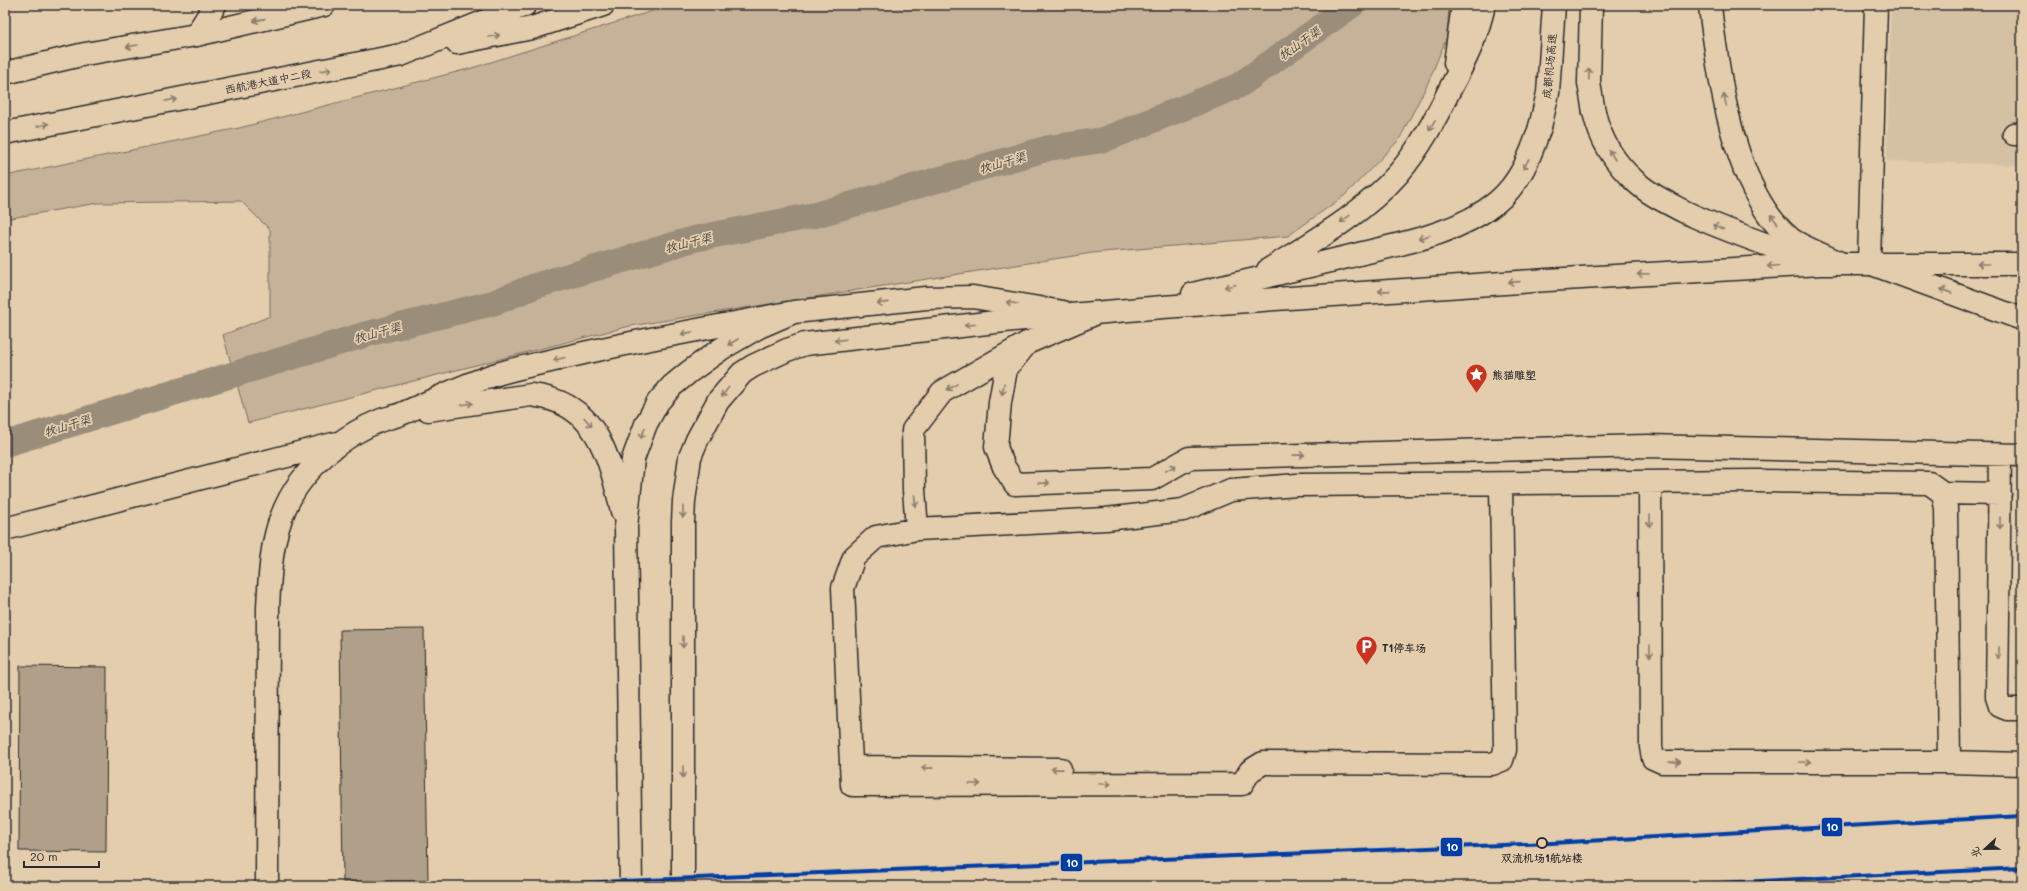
<svg xmlns="http://www.w3.org/2000/svg" width="2027" height="891" viewBox="0 0 2027 891" font-family="Mali,'LXGW WenKai TC',sans-serif">
<style>
.built{fill:#d4c0a2}
.green{fill:#c6b298;stroke:#786e62}
.lines{fill:none;stroke-linecap:round;stroke-linejoin:round}
.canal{stroke:#9a8d7a;stroke-width:26}
.building{fill:#b0a089;stroke:#2b2b2b}
.minor-casing{stroke:#2b2b2b;stroke-width:25}
.major-casing{stroke:#2b2b2b;stroke-width:25}
.highway-casing{stroke:#2b2b2b;stroke-width:25}
.minor{stroke:#e4cdad;stroke-width:22}
.major{stroke:#e4cdad;stroke-width:22}
.highway{stroke:#e4cdad;stroke-width:22}
.metro-1-casing{stroke:#e4cdad;stroke-width:7}
.metro-1{stroke:#003da5;stroke-width:4}
.oneway{stroke:#887c6c}
.stop-dot{fill:#e4cdad;stroke:#2b2b2b;stroke-width:2}
.labels{text-anchor:middle;dominant-baseline:central;stroke-width:3.5;stroke-linejoin:round;paint-order:stroke}
.street-label{font-size:11px;fill:#2b2b2b;stroke:#e4cdad}
.poi-label{font-size:11px;font-weight:bold;fill:#2b2b2b;stroke:#e4cdad;text-anchor:start}
.stop-label{font-size:11px;font-weight:bold;fill:#2b2b2b;stroke:#e4cdad}
.water-label{font-size:12px;font-style:italic;fill:#413f3b;stroke:#e4cdad}
.line-badge{stroke:#e4cdad;stroke-width:1.5}
.badge-label{font-size:11px;text-anchor:middle;font-weight:bold;fill:#fff}
</style>
<rect width="100%" height="100%" fill="#e4cdad"/>
<filter id="ink" filterUnits="userSpaceOnUse"><feTurbulence type="fractalNoise" baseFrequency=".025" numOctaves="2"/><feDisplacementMap in="SourceGraphic" scale="8" xChannelSelector="R" yChannelSelector="G"/><feConvolveMatrix kernelMatrix="1 2 1 2 8 2 1 2 1" color-interpolation-filters="sRGB"/></filter>
<g filter="url(#ink)">
<path class="built" d="M1891 5H2022V165L1887 161Z"/>
<path class="green" d="M671 5H1449L1447 37 1427 85 1399 140 1344 196 1288 236 1092 253 630 326 248 423 223 335 270 316V230L241 201 98 203 5 219V176L239 128 472 68Z"/>
<g class="lines">
<path class="canal" d="M5 444 367 334 493 303 535 286 694 239 815 215 1049 148 1103 140 1238 86 1352 5"/>
</g>
<path class="building" d="M424 629 428 881 343 882 340 630Z
M20 666 107 667 106 852 19 851Z"/>
<g class="lines">
<defs>
<path id="minor" d="M1710 5C1711 18 1713 31 1715 44 1723 104 1741 199 1791 239 1804 248 1826 256 1840 263
M1876 5 1869 263 2022 319
M196 35 215 5
M2014 134H2022
M1027 343 1006 369 1000 402 996 447 1004 467 1015 484 1152 479 1189 458 1647 446 2022 455
M428 410 531 395C597 402 609 456 622 511
M2000 456 1997 697 2000 706 2007 709H2022
M1650 482 1651 747 1653 758 1662 762H1949L2022 764
M1501 484 1505 750 1502 760 1492 764 1263 763 1250 771 1242 784 852 785 843 588 854 557 876 537 917 529 1106 519 1183 510 1231 490 1297 485 1756 481 1929 483 1943 493 1946 508 1949 762
M1943 493 2000 494
M5 529 337 443
M917 529 914 490 913 430 942 392 1027 343 1090 316
M851 767 1060 769
M267 886 268 608C270 563 272 519 301 481 322 454 347 434 379 421 386 418 394 417 401 414 433 401 464 384 497 374 517 368 538 364 558 359 636 340 715 327 794 312
M631 886 626 527 633 459 646 424 658 402 672 386 689 372 721 349 759 327 794 312 926 298 973 297 1063 312"/>
<path id="major" d="M457 43 532 28 603 5
M1455 63 1463 5
M5 73 85 54 196 35 324 5
M1594 112C1600 139 1615 164 1636 182 1650 195 1668 203 1685 212 1726 231 1768 245 1810 260
M5 133 401 55 525 5
M1268 270C1311 243 1364 213 1398 174 1420 148 1435 120 1450 89 1465 61 1477 37 1484 5
M1193 294C1245 282 1296 269 1347 257 1397 244 1455 236 1497 202 1520 183 1531 155 1540 127
M683 886V522L684 501 690 457 697 440 718 401 742 373 753 366 787 350 805 344 1013 320 1163 307 1547 280 1821 264H2022"/>
<path id="highway" d="M1591 5 1589 83 1594 112
M1540 127 1548 93 1554 5"/>
</defs>
<use href="#minor" class="minor-casing"/>
<use href="#major" class="major-casing"/>
<use href="#highway" class="highway-casing"/>
<use href="#minor" class="minor"/>
<use href="#major" class="major"/>
<use href="#highway" class="highway"/>
<defs>
<path id="metro-1" d="M501 886 1552 843 2022 816
M1656 886 2022 868"/>
</defs>
<use href="#metro-1" class="metro-1-casing"/>
<use href="#metro-1" class="metro-1"/>
</g>
<defs><path id="oneway-shaft" d="M-6 0H5M1.5-3L5.5 0L1.5 3" fill="none" stroke-width="1.6" stroke-linecap="round" stroke-linejoin="round"/></defs>
<g class="oneway">
<use href="#oneway-shaft" transform="translate(259 20) rotate(167)"/>
<use href="#oneway-shaft" transform="translate(494 36) rotate(-12)"/>
<use href="#oneway-shaft" transform="translate(132 46) rotate(170)"/>
<use href="#oneway-shaft" transform="translate(326 70) rotate(-11)"/>
<use href="#oneway-shaft" transform="translate(1589 74) rotate(-89)"/>
<use href="#oneway-shaft" transform="translate(171 100) rotate(-11)"/>
<use href="#oneway-shaft" transform="translate(1725 100) rotate(-103)"/>
<use href="#oneway-shaft" transform="translate(43 125) rotate(-12)"/>
<use href="#oneway-shaft" transform="translate(1432 125) rotate(120)"/>
<use href="#oneway-shaft" transform="translate(1612 155) rotate(-122)"/>
<use href="#oneway-shaft" transform="translate(1526 164) rotate(119)"/>
<use href="#oneway-shaft" transform="translate(1345 219) rotate(144)"/>
<use href="#oneway-shaft" transform="translate(1774 219) rotate(-129)"/>
<use href="#oneway-shaft" transform="translate(1718 227) rotate(-158)"/>
<use href="#oneway-shaft" transform="translate(1424 237) rotate(163)"/>
<use href="#oneway-shaft" transform="translate(1983 264) rotate(-180)"/>
<use href="#oneway-shaft" transform="translate(1773 266) rotate(177)"/>
<use href="#oneway-shaft" transform="translate(1643 274) rotate(177)"/>
<use href="#oneway-shaft" transform="translate(1514 282) rotate(176)"/>
<use href="#oneway-shaft" transform="translate(1230 286) rotate(166)"/>
<use href="#oneway-shaft" transform="translate(1384 291) rotate(176)"/>
<use href="#oneway-shaft" transform="translate(1946 291) rotate(-160)"/>
<use href="#oneway-shaft" transform="translate(883 303) rotate(174)"/>
<use href="#oneway-shaft" transform="translate(1012 303) rotate(-170)"/>
<use href="#oneway-shaft" transform="translate(970 325) rotate(173)"/>
<use href="#oneway-shaft" transform="translate(687 333) rotate(169)"/>
<use href="#oneway-shaft" transform="translate(840 340) rotate(173)"/>
<use href="#oneway-shaft" transform="translate(733 342) rotate(150)"/>
<use href="#oneway-shaft" transform="translate(559 359) rotate(166)"/>
<use href="#oneway-shaft" transform="translate(952 387) rotate(149)"/>
<use href="#oneway-shaft" transform="translate(1003 389) rotate(101)"/>
<use href="#oneway-shaft" transform="translate(725 392) rotate(128)"/>
<use href="#oneway-shaft" transform="translate(467 404) rotate(-9)"/>
<use href="#oneway-shaft" transform="translate(588 422) rotate(49)"/>
<use href="#oneway-shaft" transform="translate(643 433) rotate(111)"/>
<use href="#oneway-shaft" transform="translate(1299 455) rotate(-1)"/>
<use href="#oneway-shaft" transform="translate(1171 468) rotate(-30)"/>
<use href="#oneway-shaft" transform="translate(1044 483) rotate(-2)"/>
<use href="#oneway-shaft" transform="translate(915 501) rotate(85)"/>
<use href="#oneway-shaft" transform="translate(683 512) rotate(91)"/>
<use href="#oneway-shaft" transform="translate(1650 521) rotate(90)"/>
<use href="#oneway-shaft" transform="translate(2000 523) rotate(90)"/>
<use href="#oneway-shaft" transform="translate(683 642) rotate(90)"/>
<use href="#oneway-shaft" transform="translate(1650 651) rotate(90)"/>
<use href="#oneway-shaft" transform="translate(1998 653) rotate(91)"/>
<use href="#oneway-shaft" transform="translate(1675 762)"/>
<use href="#oneway-shaft" transform="translate(1805 762)"/>
<use href="#oneway-shaft" transform="translate(927 768) rotate(-179)"/>
<use href="#oneway-shaft" transform="translate(1057 769) rotate(-179)"/>
<use href="#oneway-shaft" transform="translate(683 772) rotate(90)"/>
<use href="#oneway-shaft" transform="translate(975 784)"/>
<use href="#oneway-shaft" transform="translate(1105 784)"/>
</g>
</g>
<defs>
<symbol id="sight-pin" viewBox="-11 -11 22 30"><path d="M0 17L-7.5 6A9.5 9.5 0 1 1 7.5 6Z" fill="#c8321e" stroke="#e4cdad"/><path d="M0-6L1.8-2.2L6-1.7L2.9 1.2L3.7 5.4L0 3.3L-3.7 5.4L-2.9 1.2L-6-1.7L-1.8-2.2Z" fill="#fff"/></symbol>
<symbol id="parking-pin" viewBox="-11 -11 22 30"><path d="M0 17L-7.5 6A9.5 9.5 0 1 1 7.5 6Z" fill="#c8321e" stroke="#e4cdad"/><path d="M-3.5-5.5H1a3.5 3.5 0 0 1 0 7H-1V5.5H-3.5ZM-1-3.4V-.6H.8a1.4 1.4 0 0 0 0-2.8Z" fill="#fff"/></symbol>
</defs>
<g fill-rule="evenodd">
<use href="#sight-pin" x="1464" y="362" width="25" height="34"/>
<use href="#parking-pin" x="1354" y="634" width="25" height="34"/>
</g>
<circle class="stop-dot" cx="1542" cy="843" r="5"/>
<g class="labels">
<g class="street-label">
<text transform="translate(1549 66) rotate(-85)">成都机场高速</text>
<text transform="translate(268 81) rotate(-11)">西航港大道中二段</text>
</g>
<g class="poi-label">
<text x="1492" y="374">熊猫雕塑</text>
<text x="1382" y="647">T1停车场</text>
</g>
<g class="stop-label">
<text x="1542" y="857">双流机场1航站楼</text>
</g>
<g class="water-label">
<text transform="translate(1299 43) rotate(-35)">牧山干渠</text>
<text transform="translate(1002 162) rotate(-16)">牧山干渠</text>
<text transform="translate(688 242) rotate(-14)">牧山干渠</text>
<text transform="translate(377 332) rotate(-15)">牧山干渠</text>
<text transform="translate(67 425) rotate(-17)">牧山干渠</text>
</g>
</g>
<g class="line-badge">
<rect x="1821" y="817" width="22" height="20" rx="4" fill="#003da5"/>
<rect x="1440" y="837" width="23" height="20" rx="4" fill="#003da5"/>
<rect x="1060" y="853" width="23" height="19" rx="4" fill="#003da5"/>
</g>
<g class="badge-label">
<text x="1832" y="831">10</text>
<text x="1452" y="851">10</text>
<text x="1072" y="867">10</text>
</g>
<rect width="2027" height="891" fill="none" stroke="#e4cdad" stroke-width="20"/>
<rect x="10" y="10" width="2007" height="871" fill="none" stroke="#2b2b2b" stroke-width="1.5" filter="url(#ink)"/>
<g transform="translate(1985 849) rotate(248)" stroke="#e4cdad" stroke-width="3" paint-order="stroke">
<path d="M0-3L7 15L0 10L-7 15Z" fill="#2b2b2b"/>
<text y="-6" font-size="11" font-weight="bold" text-anchor="middle" fill="#2b2b2b">北</text>
</g>
<path d="M24 861v6h75v-6" fill="none" stroke="#2b2b2b" stroke-width="2"/>
<text x="30" y="861" font-size="12" fill="#2b2b2b" stroke="#e4cdad" stroke-width="3" paint-order="stroke">20 m</text>
</svg>
